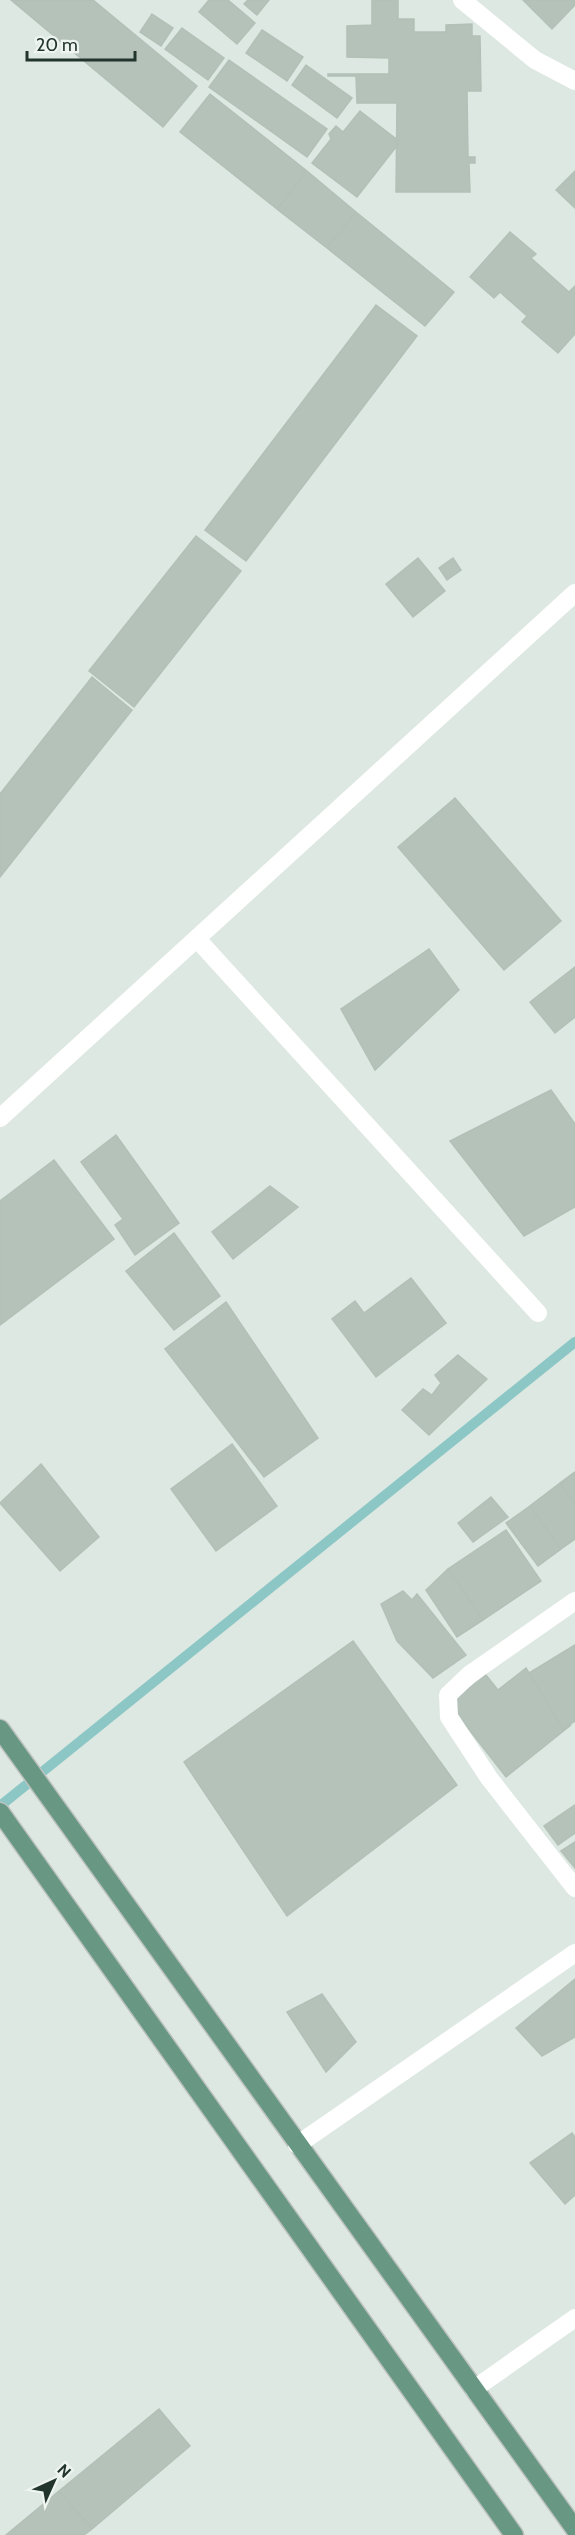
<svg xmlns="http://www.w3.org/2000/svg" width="575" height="2535" viewBox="0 0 575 2535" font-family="Cabin,sans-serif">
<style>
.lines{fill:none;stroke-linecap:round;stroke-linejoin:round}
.stream{stroke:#8cc7c5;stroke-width:10}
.building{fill:#b4c2ba;stroke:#b2c0b7;stroke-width:1.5}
.major-casing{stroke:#bdc2c0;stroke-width:21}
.minor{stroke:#fff;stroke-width:18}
.major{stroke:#689883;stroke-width:18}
</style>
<rect width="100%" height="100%" fill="#dee8e2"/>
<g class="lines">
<path class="stream" d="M0 1806 575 1342"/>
</g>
<path class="building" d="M11 0H93L197 86 163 127Z
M209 0H228L255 23 237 44 199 12Z
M248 0H269L257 15 244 4Z
M372 0H398V19H414V32H446V25L472 24V36H480L481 91H467L468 157H475V163H469L470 192H396L397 103H357L356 76H328V74H389V58L347 57V26L372 25Z
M523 0H575V5L552 29Z
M152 14 173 28 161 46 140 32Z
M182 28 224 58 208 80 165 49Z
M262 30 303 57 287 81 246 53Z
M229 60 327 129 307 157 209 87Z
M306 65 352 98 337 118 292 85Z
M210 94 307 171 277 209 180 132Z
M360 111 400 142 357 197 312 163 331 139 329 134 336 126 343 132Z
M307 171 356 212 327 248 277 209Z
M575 171V208L556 190Z
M356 212 454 292 425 326 327 248Z
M510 232 536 254 531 258 569 292 575 286V334L558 353 522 322 527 316 500 292 494 298 470 277Z
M376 305 417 336 246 561 205 530Z
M196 536 241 571 134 707 89 671Z
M418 558 445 591 413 617 386 584Z
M453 558 461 570 447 580 439 568Z
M92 677 132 710 0 877V794Z
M455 798 561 921 504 970 398 847Z
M429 949 459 990 375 1070 341 1009Z
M575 967V1017L555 1033 530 1002Z
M551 1090 575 1124V1207L524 1236 450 1141Z
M116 1135 179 1223 135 1255 115 1225 123 1219 81 1162Z
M54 1160 114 1239 0 1325V1201Z
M270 1186 298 1207 233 1259 212 1232Z
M174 1233 220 1296 174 1330 126 1271Z
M411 1278 446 1323 376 1377 332 1319 355 1301 364 1313Z
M226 1302 318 1438 264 1477 165 1349Z
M458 1355 487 1379 429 1435 402 1410 423 1389 432 1395 441 1383 435 1375Z
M232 1444 277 1506 216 1551 171 1489Z
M41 1464 99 1537 60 1571 0 1503Z
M575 1472V1504L560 1483Z
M560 1483 575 1504V1539L561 1549 530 1506Z
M491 1497 508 1517 473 1542 458 1523Z
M530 1506 561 1549 538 1566 506 1523Z
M506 1530 541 1581 483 1620 448 1569Z
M448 1569 483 1620 457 1637 426 1590Z
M403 1591 412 1600 417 1594 466 1655 433 1678 397 1641 381 1604Z
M353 1641 457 1785 287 1916 184 1762Z
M575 1645V1721L563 1729 529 1673Z
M526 1668 563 1729 571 1725 506 1777 449 1704 486 1675 498 1690Z
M575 1805V1833L558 1845 544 1826Z
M575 1842V1868L561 1851Z
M575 1979V2037L542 2056 516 2028Z
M322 1994 356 2042 326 2072 287 2012Z
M572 2133 575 2137V2195L565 2204 530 2163Z
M159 2409 190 2446 92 2529 59 2491Z
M59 2491 92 2529 84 2535H6Z"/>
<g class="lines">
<defs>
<path id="major" d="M0 1729 575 2529
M0 1812 514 2535"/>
</defs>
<use href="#major" class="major-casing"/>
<path class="minor" d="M462 0 535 60 575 81
M197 939 538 1313
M0 1118 575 593
M575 1601 469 1675 448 1695 449 1717 489 1778 575 1888
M297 2145 575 1953
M474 2389 575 2318"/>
<use href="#major" class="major"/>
</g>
<g transform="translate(54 2481) rotate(45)" stroke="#eef5f0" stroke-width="4.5" paint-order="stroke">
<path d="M0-4.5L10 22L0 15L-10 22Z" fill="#22352c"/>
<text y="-9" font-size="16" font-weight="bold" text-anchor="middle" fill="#22352c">N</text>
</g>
<path d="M27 51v9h108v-9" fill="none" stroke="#22352c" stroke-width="3"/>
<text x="36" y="51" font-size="18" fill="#22352c" stroke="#eef5f0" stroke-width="4.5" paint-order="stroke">20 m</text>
</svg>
